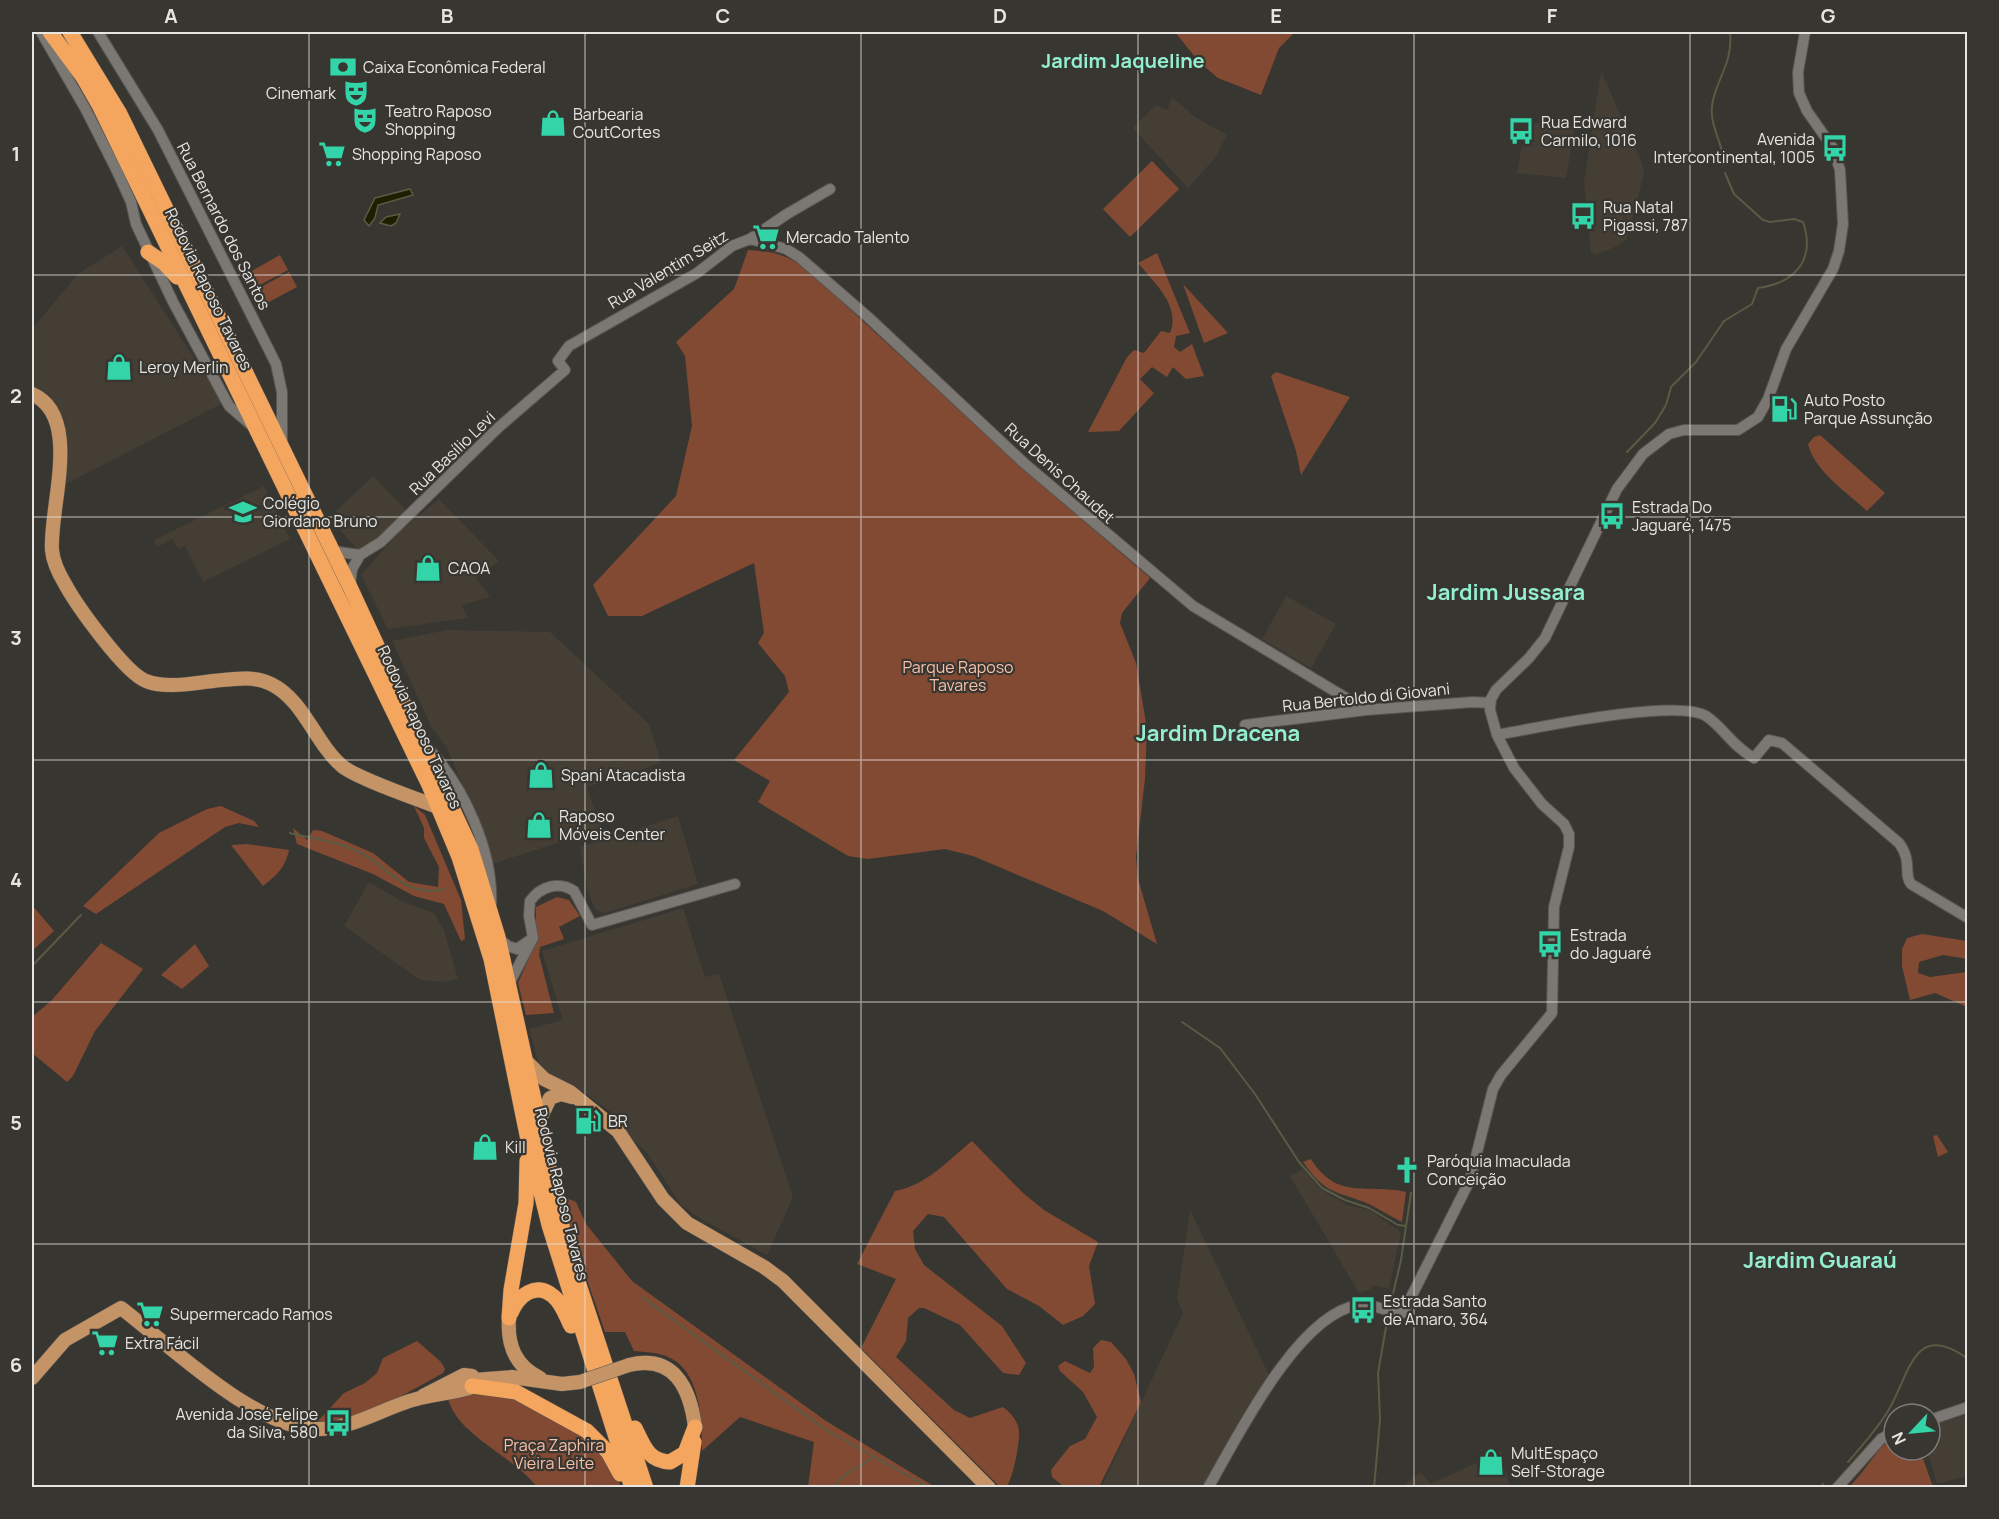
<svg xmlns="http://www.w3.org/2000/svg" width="1999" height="1519" viewBox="0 0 1999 1519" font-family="Manrope,sans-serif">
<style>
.built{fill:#443e35}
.green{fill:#824a33}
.water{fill:#1c2000;stroke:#595b44;stroke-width:1.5}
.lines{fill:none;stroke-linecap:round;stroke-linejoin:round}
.stream{stroke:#595b44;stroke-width:2}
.minor-casing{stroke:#585551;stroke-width:12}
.major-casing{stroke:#585551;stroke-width:15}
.highway-casing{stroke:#585551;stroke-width:16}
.minor{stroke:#7b7772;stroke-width:10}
.major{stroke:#c49366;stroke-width:14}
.highway{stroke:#f4a55e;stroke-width:15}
.major-bridge-casing{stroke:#585551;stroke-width:15;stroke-linecap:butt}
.major-bridge{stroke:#c49366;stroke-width:14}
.grid{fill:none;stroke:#e7e5e2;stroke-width:1.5;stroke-opacity:0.55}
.labels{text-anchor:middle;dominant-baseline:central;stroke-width:4.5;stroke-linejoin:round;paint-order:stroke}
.poi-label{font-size:16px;fill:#e7e5e2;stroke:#383631;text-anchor:start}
.street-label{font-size:16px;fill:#e7e5e2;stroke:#383631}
.park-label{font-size:16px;fill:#f9bfa8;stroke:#383631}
.quarter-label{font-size:20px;font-weight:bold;fill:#93efcf;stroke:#383631}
.district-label{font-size:22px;font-weight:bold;fill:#93efcf;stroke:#383631}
.neatline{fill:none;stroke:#e7e5e2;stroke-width:2}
.grid-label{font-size:20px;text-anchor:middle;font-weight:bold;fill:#e7e5e2}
</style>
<rect width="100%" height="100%" fill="#383631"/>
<path class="built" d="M1601 71 1641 161 1644 174 1626 240 1615 247 1595 255 1591 252 1584 182Z
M1172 97 1195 117 1227 135 1215 158 1188 188 1133 128 1156 105 1167 110Z
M1526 122 1575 127 1566 178 1517 173Z
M122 246 223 403 62 486 65 421 49 394 32 385V329L78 274Z
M373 476 408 512 377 541 358 550 340 530 335 512Z
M264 486 290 539 203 582 185 546 178 549 173 539 157 547 154 540Z
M439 499 499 561 476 578 490 597 462 605 468 618 388 629 361 575 400 531Z
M1286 596 1336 624 1311 668 1262 639Z
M447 630 550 632 649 724 661 763 587 787 601 829 492 864 478 821 447 748 432 728 392 641Z
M678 816 698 884 605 913 596 910 588 893 580 847Z
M369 882 405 903 434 913 444 930 458 979 443 982 420 980 344 926Z
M683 908 705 977 719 974 793 1197 767 1255 701 1219 681 1205 648 1154 613 1121 618 1117 582 1091 548 1076 539 1064 529 1029 563 1020 542 951Z
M1303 1169 1320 1189 1347 1205 1369 1210 1401 1232 1389 1289 1372 1285 1371 1289 1359 1293 1290 1176Z
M1190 1210 1269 1375 1202 1487 1101 1488 1183 1313 1177 1299Z
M1967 1415V1476L1937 1484 1927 1450H1930V1426Z
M1501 1451 1510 1487H1402L1420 1472 1431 1484Z"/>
<path class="green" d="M1175 32H1295L1279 48 1261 95 1218 78 1199 62Z
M1152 161 1179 189 1130 237 1103 209Z
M748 250C770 251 784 254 803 266L1022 468 1150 578 1122 613 1120 623 1136 663 1147 729 1145 779 1136 857 1138 879 1157 944 1103 911 973 856 945 849 868 859 848 856 758 802 770 781 734 760 789 692 785 676 758 643 764 633 754 563 642 616H608L593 585 676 496 692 426 685 356 676 342 734 289Z
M1157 253 1190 333 1176 336 1174 347 1180 352 1192 344 1204 376 1186 379 1173 367 1167 377 1152 367 1140 379 1154 393 1119 431 1088 432 1127 357 1134 350 1144 353 1161 331 1170 333C1181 305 1154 283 1138 263Z
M280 255 288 270 258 286 250 272Z
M289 272 297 287 267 303 259 288Z
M1183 284 1228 333 1204 343Z
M1276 372 1350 397 1301 475 1296 451 1271 376Z
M1820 435 1885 493 1867 511C1847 492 1815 472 1808 444L1814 437Z
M221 806 254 821 259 827 239 823 225 827 96 914 83 906 159 833 207 809Z
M414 806 425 815 461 900 465 939 461 941 444 904 414 896 373 874 297 844 293 828 307 840 313 830 322 831 373 853 409 882 438 887 439 867 424 838V828Z
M247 844 289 850C285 868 277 875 263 886L231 845Z
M557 897 569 900 580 916 559 927 564 939 540 947 539 955 554 1013 526 1015 518 983 536 942V907Z
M32 905 54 931 32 951Z
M1922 934 1967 941V959L1943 955 1919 962 1918 973 1930 977 1967 972V1007L1935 993 1910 1000 1902 966V949L1907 938Z
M101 943 143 969 95 1031 73 1076 67 1082 32 1053V1017L51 1001Z
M195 944 209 966 182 989 161 975Z
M1937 1135 1948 1152 1938 1157 1933 1136Z
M972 1141 1023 1193 1044 1210 1098 1242 1089 1266 1095 1304 1083 1316 1063 1325 1039 1306 1007 1289 944 1217 928 1214 913 1231 915 1249 924 1265 1002 1326 1026 1363 1019 1375 1003 1373 960 1325 924 1308H919L908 1318 906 1341 896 1357 954 1410 970 1418 1003 1407C1011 1413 1018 1421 1019 1431 1020 1442 1013 1480 1006 1487H1000L861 1348 896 1279 857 1264 895 1191C927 1185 947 1161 972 1141Z
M1311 1159C1337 1201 1366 1183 1406 1192L1402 1222C1389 1216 1377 1207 1364 1202 1332 1190 1325 1193 1303 1162Z
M564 1197 576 1202 586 1224 632 1281 826 1421 935 1487H808L814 1442 740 1417 702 1451C702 1421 701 1369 666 1356 656 1352 644 1352 634 1351L625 1332H605L573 1239Z
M1101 1340 1111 1342 1126 1359 1134 1374 1141 1402 1099 1487H1064L1052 1477 1051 1470 1070 1446 1085 1439 1097 1417 1083 1392 1060 1371 1058 1366 1065 1361 1090 1373 1094 1367 1093 1348Z
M417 1341 441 1362 445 1369 443 1373C408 1393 357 1422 317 1422L344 1393 365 1383 377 1373 383 1358Z
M491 1388 583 1433 613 1470 621 1487H537C514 1456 459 1437 448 1399Z
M1894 1436V1450H1920L1933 1487 1848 1488C1865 1472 1876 1449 1894 1436Z"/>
<path class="water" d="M410 189 413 195 378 205 375 218 369 226 364 220 375 198Z
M400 214 396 223 391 226 380 223 386 217Z"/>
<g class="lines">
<path class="stream" d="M1723 155C1719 137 1708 120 1713 100 1719 75 1733 61 1730 32
M1627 452 1655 423 1666 405 1671 387 1696 362 1724 321 1752 304 1758 288C1795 283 1816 260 1803 222L1794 219 1770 222 1763 220 1734 194 1725 173
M290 833C310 838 331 841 350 848 387 861 399 899 445 889
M32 966 81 915
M1182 1022 1220 1048 1255 1094 1299 1162 1322 1188 1345 1200 1369 1208 1398 1225 1406 1226
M643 1298 826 1430 930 1488
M1392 1298 1401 1260 1411 1193
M1848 1462C1863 1445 1877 1429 1888 1411 1910 1375 1913 1319 1968 1359
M831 1488 846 1474 875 1457
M1374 1488 1380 1419 1378 1373 1388 1316
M1820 1488 1823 1484"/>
<defs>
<path id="minor" d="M41 32 85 108 116 169 131 202 136 224 173 302 229 406 251 425
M98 32 158 130 276 364 282 392V442
M750 239 786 249 799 257 868 317 1024 463 1193 606 1366 710
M332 551 360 555 381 542 499 427 565 370 558 361 569 346 697 273 732 246 750 239 787 214 830 189
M350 586 352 569 360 555
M1245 725 1366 710 1473 702 1490 703
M1497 735C1535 728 1677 698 1706 716 1723 727 1733 747 1754 758L1769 740 1782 743 1899 843C1913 862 1903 874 1911 884L1968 918
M428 748C464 787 494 852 491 906
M498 938 508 946 517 949 530 940
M509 984 533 938 529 916 530 901C541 886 559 881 574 891L592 925 735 884
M1930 1420 1968 1407
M1208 1488C1237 1438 1298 1313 1359 1305 1373 1303 1388 1313 1403 1313L1470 1180 1493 1089 1501 1075 1552 1013 1554 907 1569 847V834L1564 824 1542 804 1514 768 1497 735 1490 710 1491 699 1496 690 1529 658 1545 638 1617 489 1643 454 1669 434 1684 430H1738L1758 417 1768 399 1786 349 1833 269 1839 251 1843 224 1840 170 1833 148 1807 111 1799 93 1798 72 1805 32
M1837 1488 1881 1439 1894 1432"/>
<path id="major" d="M32 394C83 416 49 508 52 550 53 562 59 574 65 584 77 606 125 673 146 681 165 689 194 683 213 681 233 679 253 675 271 684 304 700 315 743 342 766 356 778 417 799 438 807
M525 1060 544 1079 570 1092 618 1131 663 1199 687 1223 764 1267 783 1281 989 1488
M539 1121 550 1098 561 1094 572 1097
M509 1318C507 1345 515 1366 540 1378
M629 1365C674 1354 690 1388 695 1427
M32 1378 65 1340 121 1308C171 1346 257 1431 320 1429 356 1428 386 1406 420 1398 436 1394 452 1393 469 1388L474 1380
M423 1396 464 1375 472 1376 474 1380 512 1377 562 1384 580 1382"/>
<path id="highway" d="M50 32 83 77 99 105 429 785 459 857 491 959 528 1140 549 1225 632 1488
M70 32 120 114 350 587 471 849 498 937 567 1248 646 1488
M148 252 164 263 177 277
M511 1313C518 1296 536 1281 553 1296 562 1303 566 1316 571 1326
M509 1318 511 1290 526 1203 527 1161
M472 1386 516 1392 587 1431 608 1452 620 1474
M635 1428C644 1446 648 1461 670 1462L685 1453 695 1427
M687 1488 694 1442"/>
</defs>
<use href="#minor" class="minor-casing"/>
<use href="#major" class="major-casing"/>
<use href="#highway" class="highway-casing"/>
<use href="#minor" class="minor"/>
<use href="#major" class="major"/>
<use href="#highway" class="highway"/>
<defs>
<path id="major-bridge" d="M580 1382 629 1365"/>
</defs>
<use href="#major-bridge" class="major-bridge-casing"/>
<use href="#major-bridge" class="major-bridge"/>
</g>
<path class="grid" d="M309 32V1488M585 32V1488M861 32V1488M1138 32V1488M1414 32V1488M1690 32V1488M32 275H1968M32 517H1968M32 760H1968M32 1002H1968M32 1244H1968"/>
<defs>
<symbol id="bank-bare" viewBox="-9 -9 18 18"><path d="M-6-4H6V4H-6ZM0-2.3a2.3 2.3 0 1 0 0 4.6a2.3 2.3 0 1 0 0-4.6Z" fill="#33d4a8" stroke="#383631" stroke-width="2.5" paint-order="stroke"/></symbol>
<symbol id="theatre-bare" viewBox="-9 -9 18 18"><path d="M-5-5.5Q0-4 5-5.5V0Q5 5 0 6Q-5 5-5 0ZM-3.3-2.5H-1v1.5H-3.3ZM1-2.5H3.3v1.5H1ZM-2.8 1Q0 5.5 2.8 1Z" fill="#33d4a8" stroke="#383631" stroke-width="2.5" paint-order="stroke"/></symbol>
<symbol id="shop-bare" viewBox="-9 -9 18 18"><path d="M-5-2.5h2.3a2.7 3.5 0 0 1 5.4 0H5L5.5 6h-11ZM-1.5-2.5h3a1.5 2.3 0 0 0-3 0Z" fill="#33d4a8" stroke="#383631" stroke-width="2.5" paint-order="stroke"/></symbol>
<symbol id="bus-bare" viewBox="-9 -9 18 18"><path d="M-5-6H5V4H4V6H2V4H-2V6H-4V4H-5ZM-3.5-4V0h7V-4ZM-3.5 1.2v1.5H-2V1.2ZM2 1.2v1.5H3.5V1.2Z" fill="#33d4a8" stroke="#383631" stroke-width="2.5" paint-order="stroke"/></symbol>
<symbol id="supermarket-bare" viewBox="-9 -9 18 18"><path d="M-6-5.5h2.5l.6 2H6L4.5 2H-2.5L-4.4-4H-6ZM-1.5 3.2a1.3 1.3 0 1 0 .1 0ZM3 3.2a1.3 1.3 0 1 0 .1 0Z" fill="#33d4a8" stroke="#383631" stroke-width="2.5" paint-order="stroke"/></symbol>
<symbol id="fuel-bare" viewBox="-9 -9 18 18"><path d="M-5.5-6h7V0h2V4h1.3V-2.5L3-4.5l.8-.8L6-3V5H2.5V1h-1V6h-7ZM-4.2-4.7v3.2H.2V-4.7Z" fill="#33d4a8" stroke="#383631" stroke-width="2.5" paint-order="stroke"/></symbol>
<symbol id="school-bare" viewBox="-9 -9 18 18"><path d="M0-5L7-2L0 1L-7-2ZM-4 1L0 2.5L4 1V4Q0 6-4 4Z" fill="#33d4a8" stroke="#383631" stroke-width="2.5" paint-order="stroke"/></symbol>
<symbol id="church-bare" viewBox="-9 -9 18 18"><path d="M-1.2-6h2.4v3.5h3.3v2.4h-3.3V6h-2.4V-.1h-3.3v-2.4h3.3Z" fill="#33d4a8" stroke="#383631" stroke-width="2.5" paint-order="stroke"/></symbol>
</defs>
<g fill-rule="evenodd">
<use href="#bank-bare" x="324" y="48" width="38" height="38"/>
<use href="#theatre-bare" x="337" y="74" width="38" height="38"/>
<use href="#theatre-bare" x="346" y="101" width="38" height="38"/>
<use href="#shop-bare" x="534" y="104" width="38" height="38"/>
<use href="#bus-bare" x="1502" y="112" width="38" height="38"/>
<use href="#bus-bare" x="1816" y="129" width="38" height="38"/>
<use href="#supermarket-bare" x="313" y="135" width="38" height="38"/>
<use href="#bus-bare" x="1564" y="197" width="38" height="38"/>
<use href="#supermarket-bare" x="747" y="218" width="38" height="38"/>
<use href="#shop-bare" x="100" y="348" width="38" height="38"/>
<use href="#fuel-bare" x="1765" y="390" width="38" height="38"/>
<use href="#school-bare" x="224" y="493" width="38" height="38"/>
<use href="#bus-bare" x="1593" y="497" width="38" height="38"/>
<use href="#shop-bare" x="409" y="549" width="38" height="38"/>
<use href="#shop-bare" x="522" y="756" width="38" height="38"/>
<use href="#shop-bare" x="520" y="806" width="38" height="38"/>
<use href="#bus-bare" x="1531" y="925" width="38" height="38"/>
<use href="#fuel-bare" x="569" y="1102" width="38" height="38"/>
<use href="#shop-bare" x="466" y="1128" width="38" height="38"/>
<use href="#church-bare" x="1388" y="1151" width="38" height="38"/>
<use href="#bus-bare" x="1344" y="1291" width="38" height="38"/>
<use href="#supermarket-bare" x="131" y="1295" width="38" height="38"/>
<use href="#supermarket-bare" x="86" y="1324" width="38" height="38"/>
<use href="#bus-bare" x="319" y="1404" width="38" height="38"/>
<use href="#shop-bare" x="1472" y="1443" width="38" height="38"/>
</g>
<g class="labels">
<g class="poi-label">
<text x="363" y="67">Caixa Econômica Federal</text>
<text x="336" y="93" text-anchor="end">Cinemark</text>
<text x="385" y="111">Teatro Raposo<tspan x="385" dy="18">Shopping</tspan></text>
<text x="573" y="114">Barbearia<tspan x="573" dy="18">CoutCortes</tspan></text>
<text x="1541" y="122">Rua Edward<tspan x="1541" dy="18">Carmilo, 1016</tspan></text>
<text x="1815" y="139" text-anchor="end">Avenida<tspan x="1815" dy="18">Intercontinental, 1005</tspan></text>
<text x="352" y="154">Shopping Raposo</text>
<text x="1603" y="207">Rua Natal<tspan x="1603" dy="18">Pigassi, 787</tspan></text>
<text x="786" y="237">Mercado Talento</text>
<text x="139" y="367">Leroy Merlin</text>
<text x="1804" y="400">Auto Posto<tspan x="1804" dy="18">Parque Assunção</tspan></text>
<text x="263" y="503">Colégio<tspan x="263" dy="18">Giordano Bruno</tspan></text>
<text x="1632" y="507">Estrada Do<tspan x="1632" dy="18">Jaguaré, 1475</tspan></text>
<text x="448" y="568">CAOA</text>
<text x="561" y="775">Spani Atacadista</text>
<text x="559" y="816">Raposo<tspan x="559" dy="18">Móveis Center</tspan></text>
<text x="1570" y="935">Estrada<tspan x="1570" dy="18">do Jaguaré</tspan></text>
<text x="608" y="1121">BR</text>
<text x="505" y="1147">Kill</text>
<text x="1427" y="1161">Paróquia Imaculada<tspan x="1427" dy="18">Conceição</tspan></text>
<text x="1383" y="1301">Estrada Santo<tspan x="1383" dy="18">de Amaro, 364</tspan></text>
<text x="170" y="1314">Supermercado Ramos</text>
<text x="125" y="1343">Extra Fácil</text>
<text x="318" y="1414" text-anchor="end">Avenida José Felipe<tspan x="318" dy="18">da Silva, 580</tspan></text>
<text x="1511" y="1453">MultEspaço<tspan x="1511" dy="18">Self-Storage</tspan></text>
</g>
<g class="street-label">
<text transform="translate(224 226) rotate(63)">Rua Bernardo dos Santos</text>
<text transform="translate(668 269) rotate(-31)">Rua Valentim Seitz</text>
<text transform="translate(209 289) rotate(64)">Rodovia Raposo Tavares</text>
<text transform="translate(452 453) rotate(-44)">Rua Basílio Levi</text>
<text transform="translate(1060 473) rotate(42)">Rua Denis Chaudet</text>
<text transform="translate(1366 697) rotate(-6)">Rua Bertoldo di Giovani</text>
<text transform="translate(420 727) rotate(65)">Rodovia Raposo Tavares</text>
<text transform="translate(562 1194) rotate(76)">Rodovia Raposo Tavares</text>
</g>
<g class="park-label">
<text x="958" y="667">Parque Raposo<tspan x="958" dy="18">Tavares</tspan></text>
<text x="554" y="1445">Praça Zaphira<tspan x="554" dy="18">Vieira Leite</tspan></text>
</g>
<g class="quarter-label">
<text x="1123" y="60">Jardim Jaqueline</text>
</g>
<g class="district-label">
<text x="1506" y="592">Jardim Jussara</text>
<text x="1218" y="733">Jardim Dracena</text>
<text x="1820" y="1260">Jardim Guaraú</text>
</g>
</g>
<rect width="1999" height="1519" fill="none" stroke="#383631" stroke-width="66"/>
<g transform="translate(1912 1432) rotate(244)"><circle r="28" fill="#383631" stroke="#7e7c78" stroke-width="1.5"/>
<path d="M0-4.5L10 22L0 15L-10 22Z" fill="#33d4a8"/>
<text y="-9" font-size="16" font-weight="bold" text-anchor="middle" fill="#e7e5e2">N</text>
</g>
<rect x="33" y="33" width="1933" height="1453" class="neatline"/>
<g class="grid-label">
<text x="171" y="23">A</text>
<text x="447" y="23">B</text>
<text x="723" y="23">C</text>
<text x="1000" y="23">D</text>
<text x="1276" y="23">E</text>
<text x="1552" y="23">F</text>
<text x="1828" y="23">G</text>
<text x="16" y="161">1</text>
<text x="16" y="403">2</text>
<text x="16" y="645">3</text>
<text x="16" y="887">4</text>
<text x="16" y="1130">5</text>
<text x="16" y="1372">6</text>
</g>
</svg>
